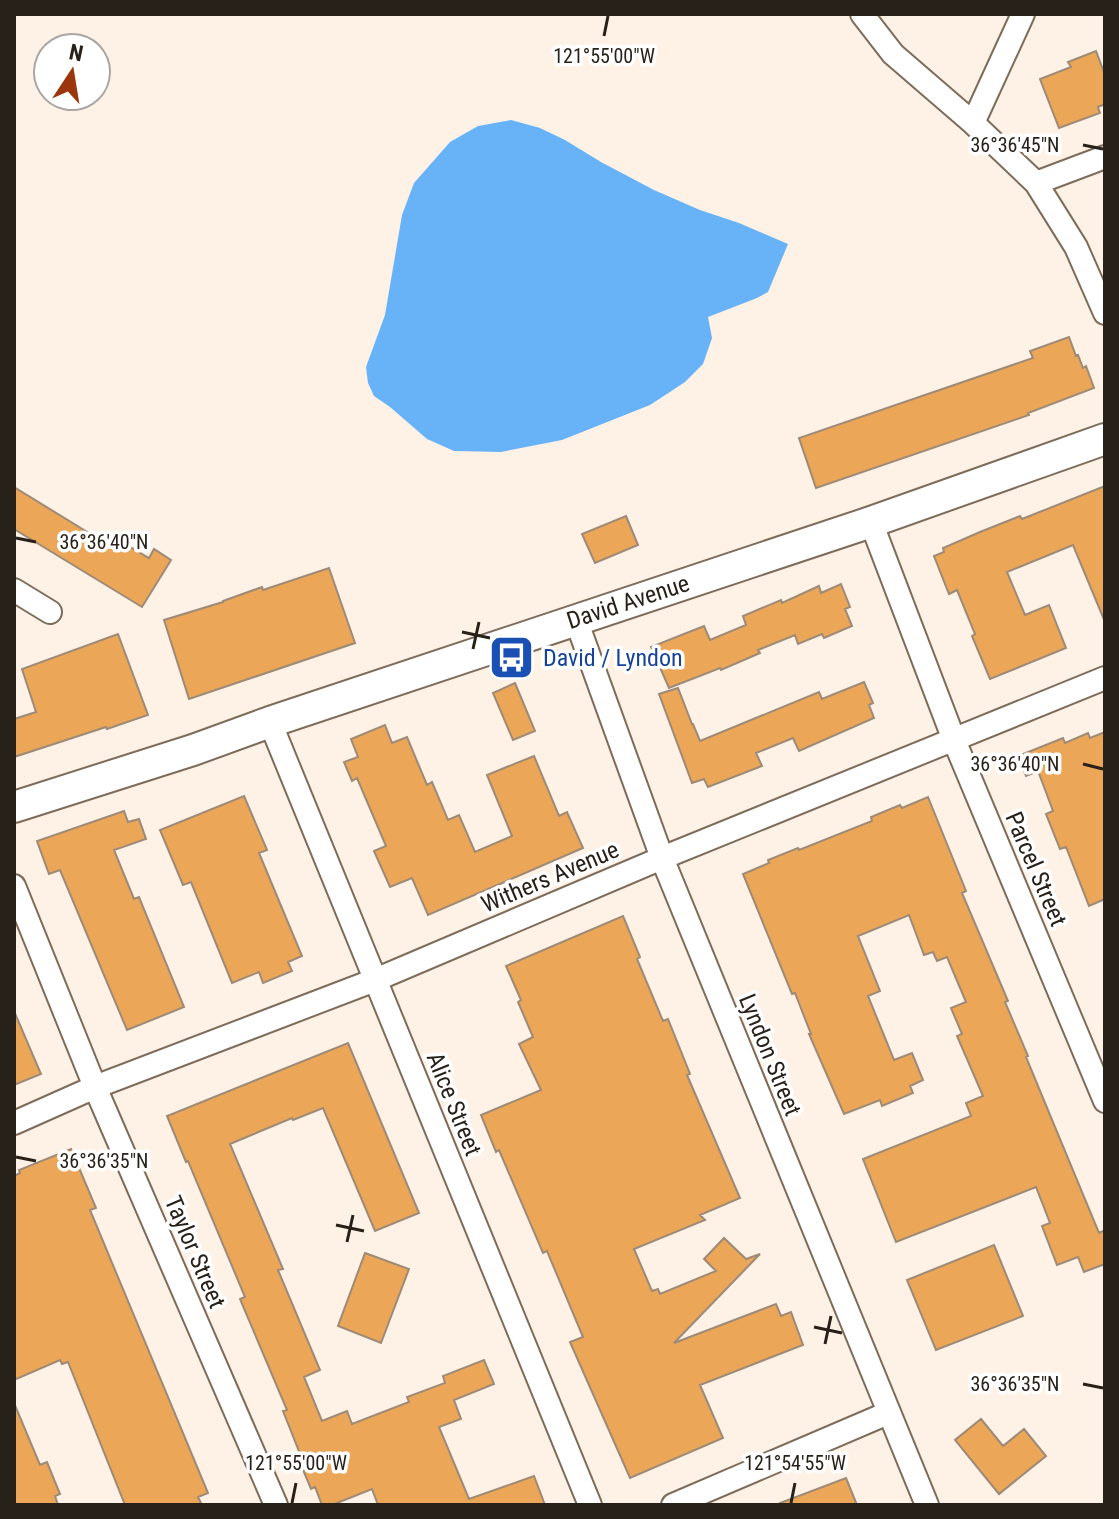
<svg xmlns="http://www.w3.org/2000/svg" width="1119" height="1519" viewBox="0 0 1119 1519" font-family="'Roboto Condensed',sans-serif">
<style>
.water{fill:#68b3f8}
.building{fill:#eba658;stroke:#9d8a77;stroke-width:2}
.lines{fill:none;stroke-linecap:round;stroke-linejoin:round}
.street-casing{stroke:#7e6c5a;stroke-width:26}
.secondary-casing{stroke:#7e6c5a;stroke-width:34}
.street{stroke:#fff;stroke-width:22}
.secondary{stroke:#fff;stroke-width:30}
.ticks{fill:none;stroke:#28211a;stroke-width:3}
.labels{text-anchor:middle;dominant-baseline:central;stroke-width:7;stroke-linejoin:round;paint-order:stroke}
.street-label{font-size:24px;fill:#28211a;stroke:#fff}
.transit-label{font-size:24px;fill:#164399;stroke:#fff;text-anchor:start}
.ticks-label{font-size:20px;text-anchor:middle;fill:#28211a;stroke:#fff;stroke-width:7;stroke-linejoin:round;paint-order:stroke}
</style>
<rect width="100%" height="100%" fill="#fef1e5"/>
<path class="water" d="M511 120 540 128 565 140 601 162 654 190 700 210 739 223 788 244 768 292 757 298 708 317 712 338 703 364 685 382 650 405 562 440 501 452 454 451 427 439 390 407 374 396 368 383 366 367 385 315 402 215 414 183 450 142 478 126Z"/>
<path class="building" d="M1096 51 1105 75V104L1098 107 1100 113 1059 128 1040 79 1071 67 1068 62Z
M1069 337 1076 356 1078 355 1083 368 1086 366 1094 388 1028 413 1029 415 816 488 799 438 1033 358 1030 351Z
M1105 486V622L1073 545 1007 572 1025 615 1049 605 1066 648 990 679 972 636 975 634 957 590 949 594 934 556 944 552 943 548 980 532 1020 516 1022 519Z
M14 487 110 546 115 538 149 558 154 549 171 560 142 607 14 529Z
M626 516 638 545 595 563 582 534Z
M329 568 355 643 189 699 164 620 223 602V601L262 587 263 590Z
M841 584 850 607 845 609 852 626 824 638 822 634 798 644 795 635 758 650 760 653 721 670 720 668 669 688 651 647 704 626 710 640 746 625 743 616 781 600 782 603 819 586 821 593Z
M118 634 148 715 107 729 106 727 14 757V719L36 712 22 669Z
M864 682 873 703 869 705 874 718 799 751 793 738 756 753 762 766 708 787 704 779 692 783 659 694 678 688 692 724H693L700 741 819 692 822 699Z
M515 683 535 731 513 740 493 693Z
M385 725 392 743 407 737 427 785 432 782 448 820 459 815 475 852 512 836 487 775 534 756 559 816 567 812 583 848 428 915 412 878 390 887 374 851 386 846 357 778 352 781 344 762 358 757 351 739Z
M1105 732V899L1089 906 1066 847 1060 849 1046 814 1053 811 1038 771 1026 776 1018 756 1063 738 1065 743 1088 733 1090 738Z
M244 796 267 850 259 853 302 956 288 962 292 971 263 983 259 972 232 983 191 882 183 885 160 830Z
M928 797 966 891 962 893 1008 1001 1005 1002 1028 1056 1026 1057 1050 1115 1099 1233 1105 1230V1264L1084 1272 1078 1257 1057 1265 1042 1226 1050 1223 1036 1187 896 1242 863 1159 971 1116 966 1103 983 1096 957 1036 962 1034 951 1008 966 1002 947 957 937 961 933 952 924 955 909 915 858 936 880 991 868 996 894 1060 912 1053 923 1080 910 1086 913 1093 882 1106 880 1100 844 1114 809 1034H811L795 993 792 994 743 874 769 863 768 860 798 848 799 850 872 821 871 817 900 805 902 808Z
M124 811 128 822 139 819 146 839 114 850 134 899 139 897 184 1007 127 1030 60 870 49 874 37 841Z
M623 916 640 957 637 959 663 1021 668 1019 690 1074 687 1075 740 1198 700 1215 705 1220 634 1249 652 1291 658 1289 660 1294 716 1271 704 1259 724 1238 746 1259 760 1254 674 1343 776 1304 781 1316 791 1312 803 1345 700 1385 723 1438 630 1478 570 1342 583 1337 547 1251 543 1253 499 1150 496 1152 481 1115 541 1090 519 1044 533 1037 518 1002 521 1000 506 966Z
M14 1011 41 1074 14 1085Z
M348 1043 419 1213 375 1231 323 1108 293 1120 292 1118 230 1144 283 1269 278 1270 320 1370 304 1377 322 1421 347 1411 352 1424 409 1402 407 1397 445 1383 443 1376 484 1360 494 1384 454 1400 461 1419 439 1427 469 1499 534 1476 545 1505H378L372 1489 332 1505H322L315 1487 311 1489 301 1465 304 1464 283 1411 287 1410 240 1299 245 1297 188 1161 186 1162 167 1116Z
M71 1149 96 1208 90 1210 208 1493 198 1497 202 1505H125L68 1362 62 1364 60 1360 14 1380V1176L20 1173 19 1170Z
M994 1245 1023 1316 936 1350 907 1280Z
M365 1253 409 1269 381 1343 338 1326Z
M14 1403 40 1465 47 1462 60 1494 55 1496 58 1505H14Z
M981 1419 1003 1446 1024 1429 1046 1456 999 1494 955 1440Z
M846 1478 857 1505H781L780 1503Z"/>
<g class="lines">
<defs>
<path id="street" d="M862 14 893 54 973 123 1036 183 1076 247 1105 313
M973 123 1023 14
M1036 183 1105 157
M871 522 954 740 1105 1101
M14 590 50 612
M576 620 662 858 927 1505
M270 722 590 1505
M14 886 95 1087 276 1505
M14 1123 95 1087 375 980 662 858 1105 678
M673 1505 888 1413"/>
<path id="secondary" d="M14 807 193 750 270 722 871 522 1105 439"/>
</defs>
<use href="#street" class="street-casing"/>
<use href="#secondary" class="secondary-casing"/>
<use href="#street" class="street"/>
<use href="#secondary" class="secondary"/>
</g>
<path class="ticks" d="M604 36 608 16M1083 145 1103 149M16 538 36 542M462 632 490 638M473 649 479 622M1083 764 1103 769M16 1157 36 1161M336 1225 364 1231M347 1242 353 1215M814 1327 842 1333M825 1344 831 1316M1083 1384 1103 1388M292 1503 296 1483M791 1503 795 1483"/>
<defs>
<symbol id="bus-square" viewBox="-11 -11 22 22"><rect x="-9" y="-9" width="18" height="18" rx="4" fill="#1a4fb4" stroke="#fff"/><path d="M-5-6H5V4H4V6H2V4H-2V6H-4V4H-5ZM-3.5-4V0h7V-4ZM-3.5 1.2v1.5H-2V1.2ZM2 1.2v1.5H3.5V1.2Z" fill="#fff"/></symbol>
</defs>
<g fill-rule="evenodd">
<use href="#bus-square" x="486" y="632" width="51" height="51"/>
</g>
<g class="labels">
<g class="street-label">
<text transform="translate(628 602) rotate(-18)">David Avenue</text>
<text transform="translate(1036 869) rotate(67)">Parcel Street</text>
<text transform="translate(550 877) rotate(-23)">Withers Avenue</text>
<text transform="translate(770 1055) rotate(68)">Lyndon Street</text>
<text transform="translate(454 1104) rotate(68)">Alice Street</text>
<text transform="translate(195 1252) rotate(67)">Taylor Street</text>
</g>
<g class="transit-label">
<text x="543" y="658">David / Lyndon</text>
</g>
</g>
<g class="ticks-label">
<text x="604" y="63">121°55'00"W</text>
<text x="1015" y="152">36°36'45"N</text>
<text x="104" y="549">36°36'40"N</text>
<text x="1015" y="771">36°36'40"N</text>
<text x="104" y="1168">36°36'35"N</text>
<text x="1015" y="1391">36°36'35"N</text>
<text x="296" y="1470">121°55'00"W</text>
<text x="795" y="1470">121°54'55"W</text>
</g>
<rect width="1119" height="1519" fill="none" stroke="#28211a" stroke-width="32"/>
<g transform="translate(72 72) rotate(12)"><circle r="38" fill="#ffffff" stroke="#a9a6a3" stroke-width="2"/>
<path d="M0-6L14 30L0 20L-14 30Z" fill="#9b360b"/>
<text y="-12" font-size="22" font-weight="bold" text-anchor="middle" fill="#28211a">N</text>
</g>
</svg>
